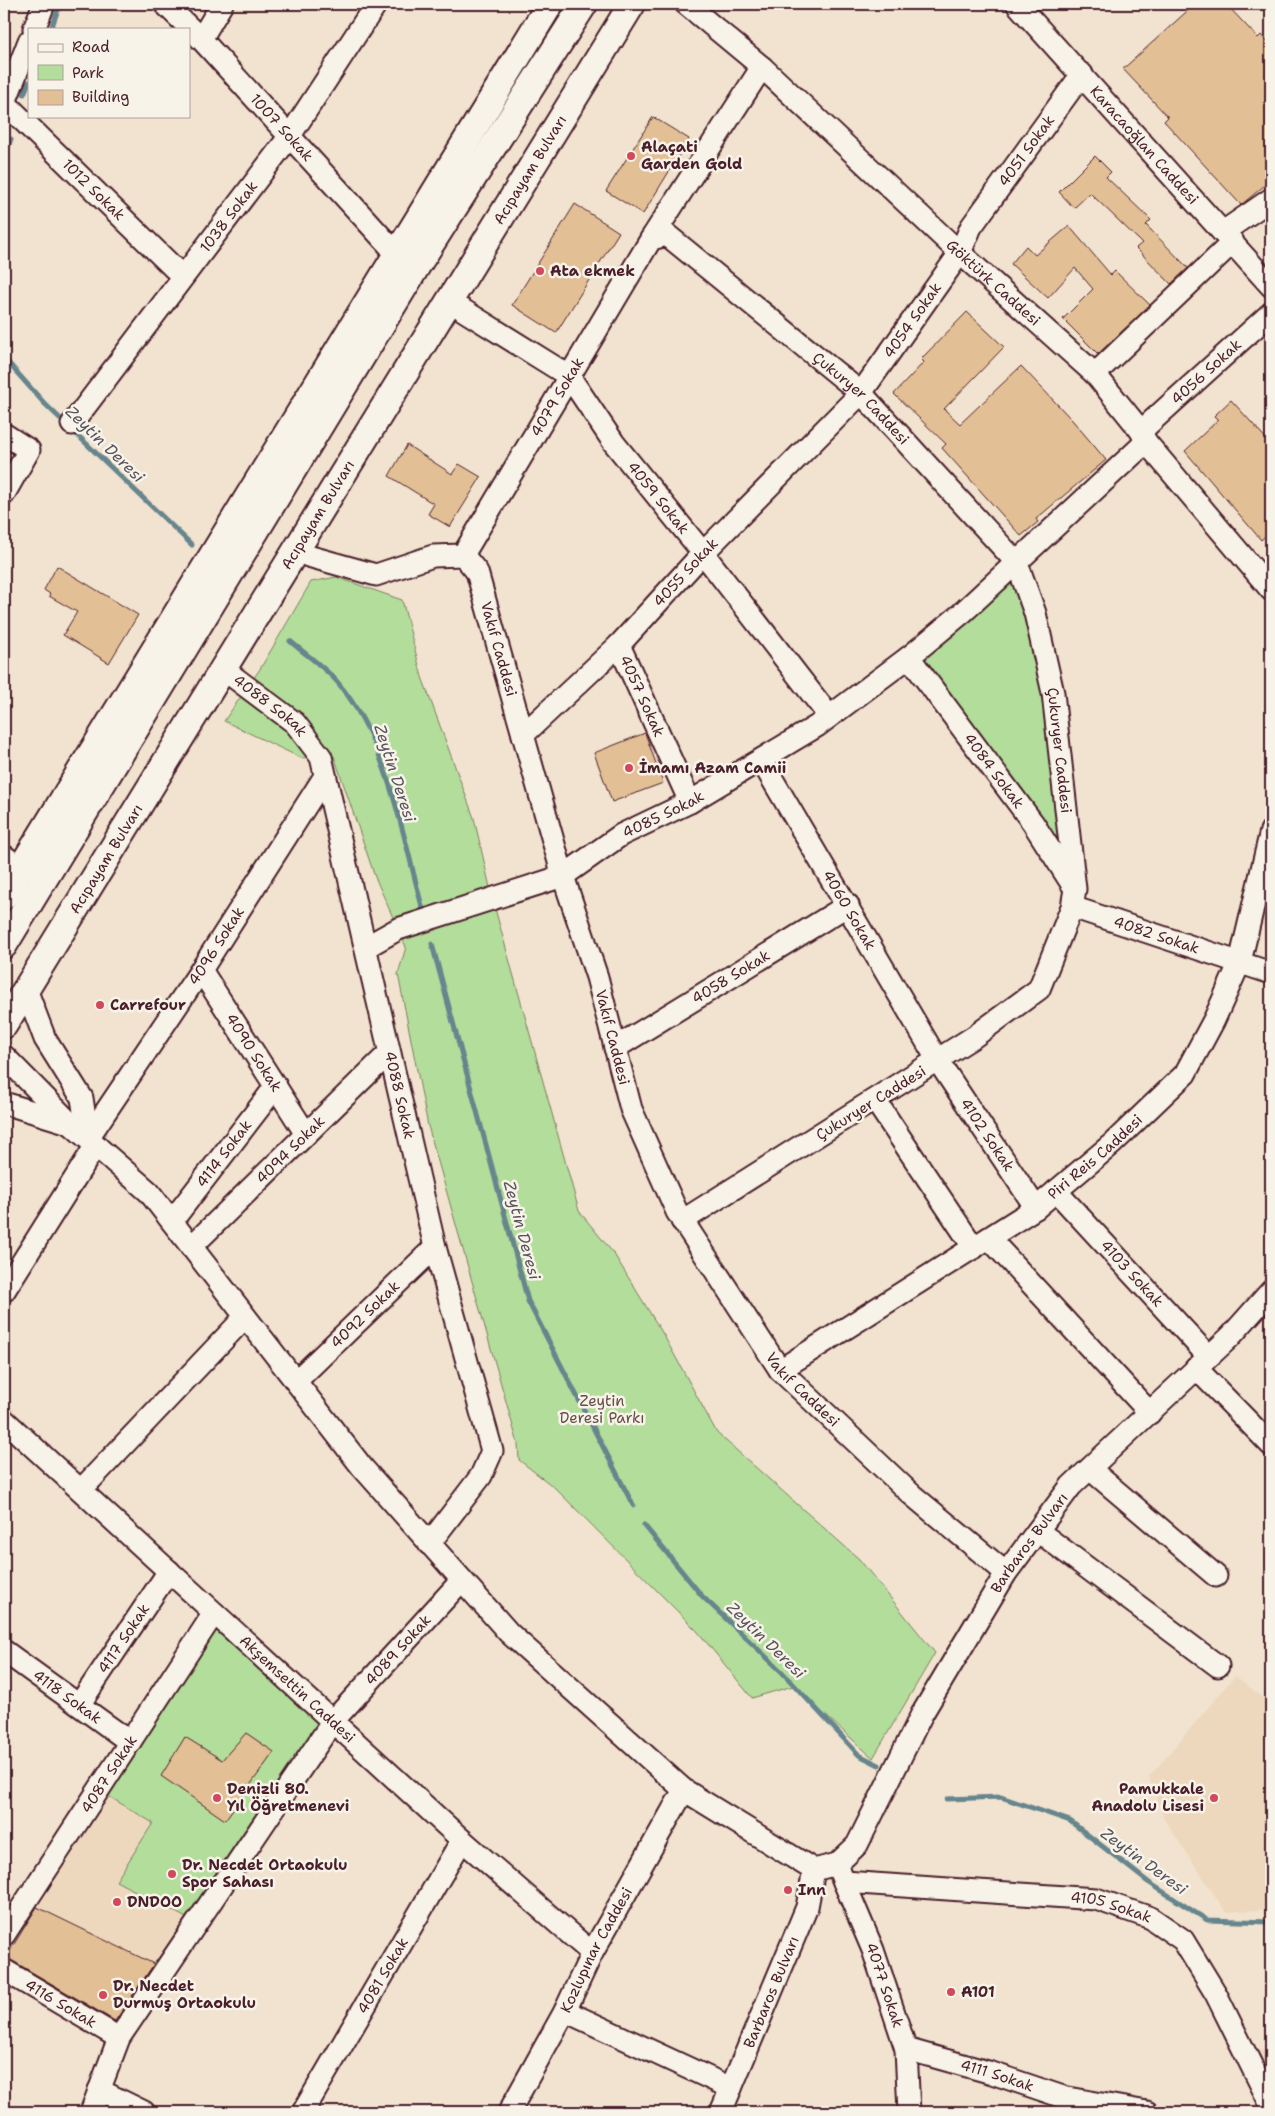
<svg xmlns="http://www.w3.org/2000/svg" width="1275" height="2116" viewBox="0 0 1275 2116" font-family="'Shantell Sans',sans-serif">
<style>
.built{fill:#edd8be}
.green{fill:#b2dd9a;stroke:#7e7e62}
.lines{fill:none;stroke-linecap:round;stroke-linejoin:round}
.stream{stroke:#66858d;stroke-width:5}
.building{fill:#e3bf95;stroke:#4a1f2b}
.minor-casing{stroke:#4a1f2b;stroke-width:25}
.major-casing{stroke:#4a1f2b;stroke-width:30}
.minor{stroke:#f7f3e8;stroke-width:21}
.major{stroke:#f7f3e8;stroke-width:26}
.poi-dot{fill:#d1495b;stroke:#f7f3e8;stroke-width:2}
.labels{text-anchor:middle;dominant-baseline:central;stroke-width:5;stroke-linejoin:round;paint-order:stroke}
.street-label{font-size:15px;fill:#4a1f2b;stroke:#f7f3e8}
.poi-label{font-size:15px;font-weight:bold;fill:#4a1f2b;stroke:#f7f3e8;text-anchor:start}
.park-label{font-size:15px;fill:#644e47;stroke:#f7f3e8}
.water-label{font-size:16px;font-style:italic;fill:#58525c;stroke:#f7f3e8}
</style>
<rect width="100%" height="100%" fill="#f1e3cf"/>
<filter id="ink" filterUnits="userSpaceOnUse"><feTurbulence type="fractalNoise" baseFrequency=".02" numOctaves="2"/><feDisplacementMap in="SourceGraphic" scale="10" xChannelSelector="R" yChannelSelector="G"/><feConvolveMatrix kernelMatrix="1 2 1 2 8 2 1 2 1" color-interpolation-filters="sRGB"/></filter>
<g filter="url(#ink)">
<path class="built" d="M1235 1676 1271 1704V1909L1226 1912 1164 1819 1149 1777Z
M98 1790 231 1869 119 2038 4 1970V1935Z
M1271 2049V2112L1244 2053Z"/>
<path class="green" d="M336 577 402 600 422 677 474 818 494 905 579 1211 614 1254 663 1334 717 1433 859 1559 935 1653 873 1758 793 1686 752 1698 698 1632 555 1488 519 1460 518 1444 428 1126 398 974 406 947 375 877 334 756 301 758 224 721 260 669 311 582Z
M1014 579 1018 585 1048 725 1062 860 918 657Z
M215 1625 326 1720 196 1923 116 1881 153 1823 105 1794Z"/>
<g class="lines">
<path class="stream" d="M51 29 60 4
M24 94 29 82
M4 158 11 139
M4 358 44 403 192 545
M290 641C306 655 326 668 339 684 388 743 403 837 423 910
M432 944 528 1301 633 1505
M644 1525 702 1596 782 1672 859 1755 879 1765
M947 1799 1001 1797 1070 1821 1148 1882 1207 1920 1271 1922"/>
</g>
<path class="building" d="M1195 4H1226L1258 38 1261 35 1271 46V180L1241 205 1164 121 1168 117 1123 69Z
M653 117 689 139 643 214 606 191Z
M1095 156 1111 172 1106 177 1151 220 1146 225 1188 268 1171 284 1136 248 1142 243 1090 193 1074 208 1059 192Z
M575 204 619 232 556 333 512 305Z
M1069 226 1111 275 1115 271 1150 305 1098 354 1063 319 1093 289 1075 268 1048 298 1011 264 1026 246 1035 255Z
M967 312 1004 347 944 409 960 424 1021 366 1073 421 1106 460 1036 519 1038 522 1021 536 942 448 946 444 894 394 924 362 921 359Z
M1231 400 1271 444V531L1261 540 1185 451 1218 420 1214 416Z
M407 445 452 474 459 464 481 477 450 527 428 514 434 504 389 476Z
M57 566 138 615 109 663 63 635 77 612 49 596 50 594 44 590Z
M645 733 663 783 612 802 594 753Z
M246 1733 274 1752 225 1820 161 1776 185 1737 222 1760Z
M37 1907 154 1964 115 2021 6 1957Z"/>
<g class="lines">
<defs>
<g id="minor">
<path id="s1" d="M165 4 201 39 396 253"/>
<path id="s2" d="M686 4 762 67 960 253 1095 374 1141 431 1146 442 1271 590"/>
<path id="s3" d="M1017 4 1271 286"/>
<path d="M34 29 44 4"/>
<path d="M201 39 222 4"/>
<path id="s4" d="M5 103 182 276"/>
<path d="M4 105 29 41"/>
<path d="M1223 232 1271 199"/>
<path d="M651 239 762 67"/>
<path id="s5" d="M463 310 569 376 614 443 703 553 829 716"/>
<path d="M1095 374 1233 242"/>
<path id="s6" d="M72 424 289 137 376 4"/>
<path id="s7" d="M1141 431 1271 313"/>
<path d="M4 434 29 450 4 494"/>
<path id="s8" d="M299 549 308 556 376 575 433 556 463 555 477 572 563 876 597 977 631 1109 677 1212 780 1370 911 1494 1006 1573"/>
<path id="s9" d="M463 555 651 239 667 235 861 393 1017 563 1035 613 1053 693 1075 889 1072 907 1039 989 975 1036 682 1221"/>
<path id="s10" d="M619 645 690 802"/>
<path id="s11" d="M909 657 1033 823 1072 884"/>
<path id="s12" d="M223 669 295 723 321 757 435 1247 492 1451 481 1476 429 1544"/>
<path id="s13" d="M523 735 619 645 703 553 861 393 960 253 971 227 1082 74"/>
<path id="s14" d="M761 760 938 1061 1036 1208"/>
<path d="M4 856 22 869"/>
<path id="s15" d="M1072 907 1271 973"/>
<path id="s16" d="M366 947 398 929 563 876 621 835 690 802 817 726 909 657 962 613 1146 442"/>
<path id="s17" d="M201 970 306 1134"/>
<path d="M26 989 45 1039 82 1098 88 1138"/>
<path id="s18" d="M615 1048 848 905"/>
<path id="s19" d="M4 1056 71 1124 149 1192 362 1467 509 1633 684 1790 814 1870 837 1864 857 1845 922 1714 1006 1573 1071 1486 1230 1337 1271 1291"/>
<path d="M875 1100 974 1248"/>
<path d="M4 1103 69 1123"/>
<path id="s20" d="M88 1138 201 970 325 776"/>
<path id="s21" d="M1056 1191 1208 1356"/>
<path id="s22" d="M172 1221 276 1086"/>
<path d="M989 1238 1150 1413"/>
<path id="s23" d="M191 1247 389 1053"/>
<path d="M4 1291 96 1145"/>
<path d="M1196 1368 1271 1445"/>
<path id="s24" d="M780 1370 1036 1208 1112 1144 1185 1074 1214 1020 1240 962 1271 831"/>
<path id="s25" d="M296 1381 435 1247"/>
<path id="s26" d="M4 1420 462 1840 592 1953"/>
<path d="M1090 1469 1216 1576"/>
<path d="M81 1490 245 1317"/>
<path d="M1038 1531 1218 1666"/>
<path id="s27" d="M4 1651 130 1742"/>
<path id="s28" d="M79 1705 169 1571"/>
<path id="s29" d="M839 1870 873 1950 906 2049 909 2112"/>
<path id="s30" d="M844 1882 1096 1899 1151 1918 1183 1940 1216 1994 1271 2105"/>
<path id="s31" d="M4 1935 214 1613"/>
<path id="s32" d="M4 1970 119 2038"/>
<path d="M565 2011 731 2088"/>
<path id="s33" d="M906 2049 992 2073 1063 2097 1147 2112"/>
<path d="M99 2090 144 2112"/>
<path id="s34" d="M91 2112 119 2038 333 1721 462 1580"/>
<path id="s35" d="M303 2112 462 1840"/>
<path id="s36" d="M509 2112 565 2011 592 1953 684 1790"/>
<path id="s37" d="M721 2112 807 1907 814 1870"/>
</g>
<g id="major">
<path d="M4 896 550 4"/>
<path d="M4 945 418 264 584 4"/>
<path id="s38" d="M4 1025 632 4"/>
</g>
</defs>
<use href="#minor" class="minor-casing"/>
<use href="#major" class="major-casing"/>
<use href="#minor" class="minor"/>
<use href="#major" class="major"/>
</g>
</g>
<g class="poi-dot">
<circle cx="631" cy="156" r="5"/>
<circle cx="540" cy="271" r="5"/>
<circle cx="629" cy="768" r="5"/>
<circle cx="100" cy="1005" r="5"/>
<circle cx="217" cy="1798" r="5"/>
<circle cx="1214" cy="1798" r="5"/>
<circle cx="172" cy="1874" r="5"/>
<circle cx="788" cy="1890" r="5"/>
<circle cx="117" cy="1902" r="5"/>
<circle cx="951" cy="1992" r="5"/>
<circle cx="103" cy="1995" r="5"/>
</g>
<g class="labels">
<g class="street-label">
<text stroke="none"><textPath href="#s1" startOffset="170">1007 Sokak</textPath></text>
<text stroke="none"><textPath href="#s3" startOffset="190">Karacaoğlan Caddesi</textPath></text>
<text stroke="none"><textPath href="#s13" startOffset="775">4051 Sokak</textPath></text>
<text stroke="none"><textPath href="#s38" startOffset="1004">Acıpayam Bulvarı</textPath></text>
<text stroke="none"><textPath href="#s4" startOffset="124">1012 Sokak</textPath></text>
<text stroke="none"><textPath href="#s6" startOffset="260">1038 Sokak</textPath></text>
<text stroke="none"><textPath href="#s2" startOffset="415">Göktürk Caddesi</textPath></text>
<text stroke="none"><textPath href="#s13" startOffset="570">4054 Sokak</textPath></text>
<text stroke="none"><textPath href="#s7" startOffset="88">4056 Sokak</textPath></text>
<text stroke="none"><textPath href="#s9" startOffset="184">4079 Sokak</textPath></text>
<text stroke="none"><textPath href="#s9" startOffset="638">Çukuryer Caddesi</textPath></text>
<text stroke="none"><textPath href="#s5" startOffset="276">4059 Sokak</textPath></text>
<text stroke="none"><textPath href="#s38" startOffset="599">Acıpayam Bulvarı</textPath></text>
<text stroke="none"><textPath href="#s13" startOffset="230">4055 Sokak</textPath></text>
<text stroke="none"><textPath href="#s8" startOffset="274">Vakıf Caddesi</textPath></text>
<text stroke="none"><textPath href="#s10" startOffset="56">4057 Sokak</textPath></text>
<text stroke="none"><textPath href="#s12" startOffset="60">4088 Sokak</textPath></text>
<text stroke="none"><textPath href="#s9" startOffset="1058">Çukuryer Caddesi</textPath></text>
<text stroke="none"><textPath href="#s11" startOffset="142">4084 Sokak</textPath></text>
<text stroke="none"><textPath href="#s16" startOffset="328">4085 Sokak</textPath></text>
<text stroke="none"><textPath href="#s38" startOffset="195">Acıpayam Bulvarı</textPath></text>
<text stroke="none"><textPath href="#s14" startOffset="174">4060 Sokak</textPath></text>
<text stroke="none"><textPath href="#s15" startOffset="89">4082 Sokak</textPath></text>
<text stroke="none"><textPath href="#s20" startOffset="231">4096 Sokak</textPath></text>
<text stroke="none"><textPath href="#s18" startOffset="136">4058 Sokak</textPath></text>
<text stroke="none"><textPath href="#s8" startOffset="679">Vakıf Caddesi</textPath></text>
<text stroke="none"><textPath href="#s17" startOffset="98">4090 Sokak</textPath></text>
<text stroke="none"><textPath href="#s12" startOffset="480">4088 Sokak</textPath></text>
<text transform="translate(871 1103) rotate(-32)">Çukuryer Caddesi</text>
<text stroke="none"><textPath href="#s14" startOffset="438">4102 Sokak</textPath></text>
<text stroke="none"><textPath href="#s23" startOffset="139">4094 Sokak</textPath></text>
<text stroke="none"><textPath href="#s22" startOffset="85">4114 Sokak</textPath></text>
<text stroke="none"><textPath href="#s24" startOffset="381">Piri Reis Caddesi</textPath></text>
<text stroke="none"><textPath href="#s21" startOffset="112">4103 Sokak</textPath></text>
<text stroke="none"><textPath href="#s25" startOffset="96">4092 Sokak</textPath></text>
<text stroke="none"><textPath href="#s8" startOffset="1084">Vakıf Caddesi</textPath></text>
<text stroke="none"><textPath href="#s19" startOffset="1556">Barbaros Bulvarı</textPath></text>
<text stroke="none"><textPath href="#s28" startOffset="80">4117 Sokak</textPath></text>
<text stroke="none"><textPath href="#s34" startOffset="558">4089 Sokak</textPath></text>
<text stroke="none"><textPath href="#s26" startOffset="398">Akşemsettin Caddesi</textPath></text>
<text stroke="none"><textPath href="#s27" startOffset="78">4118 Sokak</textPath></text>
<text stroke="none"><textPath href="#s31" startOffset="192">4087 Sokak</textPath></text>
<text stroke="none"><textPath href="#s30" startOffset="269">4105 Sokak</textPath></text>
<text stroke="none"><textPath href="#s36" startOffset="184">Kozlupınar Caddesi</textPath></text>
<text stroke="none"><textPath href="#s35" startOffset="158">4081 Sokak</textPath></text>
<text stroke="none"><textPath href="#s29" startOffset="124">4077 Sokak</textPath></text>
<text stroke="none"><textPath href="#s37" startOffset="130">Barbaros Bulvarı</textPath></text>
<text stroke="none"><textPath href="#s32" startOffset="66">4116 Sokak</textPath></text>
<text stroke="none"><textPath href="#s33" startOffset="95">4111 Sokak</textPath></text>
</g>
<g class="poi-label">
<text x="641" y="147">Alaçati<tspan x="641" dy="17">Garden Gold</tspan></text>
<text x="550" y="271">Ata ekmek</text>
<text x="639" y="768">İmamı Azam Camii</text>
<text x="110" y="1005">Carrefour</text>
<text x="227" y="1789">Denizli 80.<tspan x="227" dy="17">Yıl Öğretmenevi</tspan></text>
<text x="1204" y="1789" text-anchor="end">Pamukkale<tspan x="1204" dy="17">Anadolu Lisesi</tspan></text>
<text x="182" y="1865">Dr. Necdet Ortaokulu<tspan x="182" dy="17">Spor Sahası</tspan></text>
<text x="798" y="1890">Inn</text>
<text x="127" y="1902">DNDOO</text>
<text x="113" y="1986">Dr. Necdet<tspan x="113" dy="17">Durmuş Ortaokulu</tspan></text>
<text x="961" y="1992">A101</text>
</g>
<g class="park-label">
<text x="602" y="1401">Zeytin<tspan x="602" dy="17">Deresi Parkı</tspan></text>
</g>
<g class="water-label">
<text transform="translate(105 444) rotate(44)">Zeytin Deresi</text>
<text transform="translate(395 773) rotate(72)">Zeytin Deresi</text>
<text transform="translate(522 1230) rotate(75)">Zeytin Deresi</text>
<text transform="translate(766 1640) rotate(44)">Zeytin Deresi</text>
<text transform="translate(1144 1861) rotate(36)">Zeytin Deresi</text>
</g>
</g>
<rect width="1275" height="2116" fill="none" stroke="#f7f3e8" stroke-width="20"/>
<rect x="10" y="10" width="1255" height="2096" fill="none" stroke="#4a1f2b" stroke-width="2" filter="url(#ink)"/>
<rect x="28" y="28" width="162" height="90" fill="#f7f3e8" stroke="#b29e9c"/>
<rect x="38" y="44" width="25" height="8" fill="#f7f3e8" stroke="#b29e9c"/>
<text x="72" y="52" font-size="15" fill="#4a1f2b">Road</text>
<rect x="38" y="65" width="25" height="15" fill="#b2dd9a" stroke="#b29e9c"/>
<text x="72" y="78" font-size="15" fill="#4a1f2b">Park</text>
<rect x="38" y="90" width="25" height="15" fill="#e3bf95" stroke="#b29e9c"/>
<text x="72" y="102" font-size="15" fill="#4a1f2b">Building</text>
</svg>
